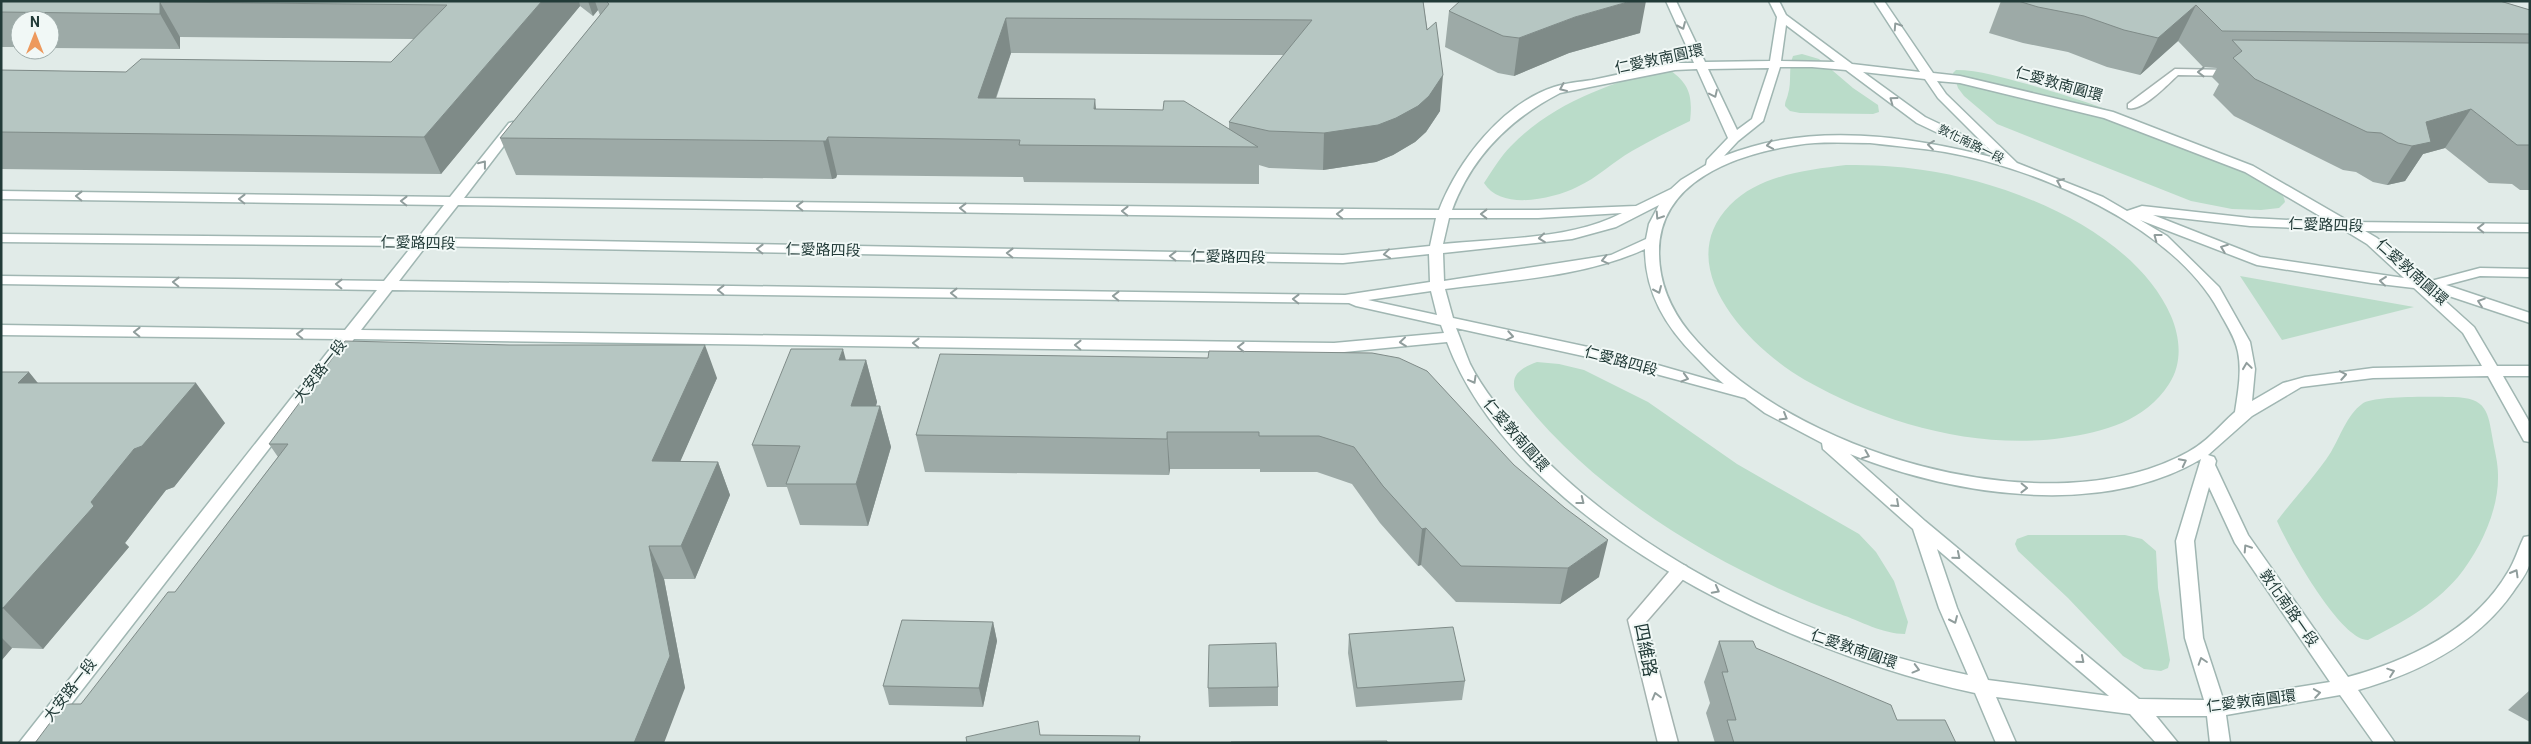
<svg xmlns="http://www.w3.org/2000/svg" width="2531" height="744" viewBox="0 0 2531 744" font-family="Roboto,'Noto Sans TC',sans-serif">
<style>
.green{fill:#badcc9}
.lines{fill:none;stroke-linecap:round;stroke-linejoin:round}
.street-casing{stroke:#a4b3b0;stroke-width:3}
.secondary-casing{stroke:#a0b6b2;stroke-width:3}
.street{fill:#fff;fill-rule:evenodd}
.secondary{fill:#fff;fill-rule:evenodd}
.wall{fill:#9daaa7;fill-rule:evenodd}
.shaded-wall{fill:#7f8b88}
.building{fill:#b6c6c2;stroke:#7f8b88}
.oneway{stroke:#909d9c}
.labels{text-anchor:middle;dominant-baseline:central;stroke-width:4;stroke-linejoin:round;paint-order:stroke}
.far-street-label{font-size:12px;fill:#223b38;stroke:#f1f8f6}
.street-label{font-size:15px;fill:#223b38;stroke:#f1f8f6}
.near-street-label{font-size:18px;fill:#223b38;stroke:#f1f8f6}
</style>
<rect width="100%" height="100%" fill="#e1ebe8"/>
<path class="green" d="M1802 54 1819 59 1853 88 1878 105 1879 112 1873 114 1800 113 1790 111 1785 106C1785 101 1787 99 1788 94 1792 82 1788 68 1793 56Z
M1667 68C1689 83 1693 94 1690 121 1671 130 1651 140 1632 151 1613 162 1597 178 1577 187 1553 199 1501 211 1484 183 1492 171 1500 157 1511 146 1553 103 1610 83 1667 68Z
M1956 70C1979 70 2004 78 2027 84 2104 105 2178 134 2248 173 2259 180 2284 188 2285 202L2279 208 2261 210 2232 209 2191 201 1997 124 1964 96 1958 88 1953 73Z
M1846 165C1872 165 1898 166 1923 170 2009 182 2134 231 2171 316 2180 337 2183 363 2169 384 2145 421 2104 432 2062 438 1975 450 1881 423 1805 380 1751 349 1669 267 1730 205 1760 175 1806 170 1846 165Z
M2240 276 2414 307 2282 340Z
M1537 362 1559 364 1584 370 1648 402 1737 464 1859 534 1876 552 1894 581 1908 622 1905 634C1883 634 1860 621 1840 614 1722 570 1590 492 1515 390 1510 374 1523 367 1537 362Z
M2453 397C2487 398 2488 411 2493 441 2495 452 2498 463 2498 475 2499 510 2480 550 2458 577 2433 606 2401 623 2368 640 2340 640 2288 546 2277 521 2294 498 2315 477 2331 452 2340 437 2347 415 2362 404 2373 395 2436 397 2453 397Z
M2028 535H2125L2142 539 2156 551 2158 588 2170 660 2168 668 2161 671 2144 669 2123 656 2068 598 2018 551 2015 544 2017 539Z"/>
<g class="lines">
<defs>
<path id="street" d="M2175 69 2233 70 2239 73 2233 76 2178 75C2167 85 2142 112 2128 108V104Z
M1680 564 1686 566 1689 571 1686 576 1646 622 1678 743H1658L1628 620 1674 566Z"/>
<path id="secondary" d="M1666 1H1676L1705 62 1770 61 1777 17 1769 1H1779L1786 15 1852 64 1920 72 1874 1H1884L1933 73 1960 76 2113 112 2253 166 2350 222 2530 224V232L2365 231 2377 238 2422 280 2431 281 2480 268 2530 269V277L2480 276 2446 285 2530 313V323L2434 291 2474 327 2497 366H2530V376H2503L2530 423V442L2524 441 2488 376 2373 378 2301 387 2252 416 2208 455 2214 457 2216 461 2215 465 2248 535 2348 677C2410 660 2474 630 2508 572 2515 561 2518 549 2524 537L2530 536C2530 544 2531 554 2530 562 2528 573 2519 583 2513 592 2476 645 2418 673 2358 690L2395 743H2374L2340 695 2226 715 2230 743H2210L2207 716H2156L2178 743H2156L2130 714 1996 697 2016 743H1996L1975 693C1796 655 1515 525 1447 342L1334 353 354 339 41 743H19L338 339 1 335V325L345 330 377 290 1 284V276L384 281 412 246 1 242V234L418 238 444 205 1 199V191L450 197 509 123 513 122 519 126 464 198 1439 210C1458 161 1502 104 1554 87 1566 83 1579 82 1592 80 1619 74 1647 69 1675 63H1694ZM1786 25 1835 62 1781 61ZM1780 67H1812L1846 70 1917 123 1978 152H1986L1988 149 1986 146 1925 117 1863 72 1925 79 1938 98 1999 159C1911 136 1811 121 1724 156L1738 141 1763 121ZM1769 68 1752 119 1737 130 1708 69ZM1697 69 1728 138 1707 160 1706 165 1681 180 1671 189 1636 206 1538 210H1452C1472 156 1510 119 1560 93L1675 70ZM1937 81 1960 83 2104 118 2245 172 2330 222 2250 218 2142 206 2127 211 2103 197 2017 163 1946 94ZM1870 143C1895 146 1920 148 1945 152 2037 168 2173 226 2219 311 2226 324 2235 337 2238 352 2242 372 2238 392 2235 412 2219 426 2207 442 2188 452 2047 530 1787 452 1689 332 1670 308 1659 283 1659 252 1659 180 1737 154 1797 145 1821 141 1846 143 1870 143ZM458 205 1343 218H1436L1430 246 1343 255 432 238ZM1659 205 1649 224 1646 239 1611 255 1444 281 1443 253 1572 239 1616 227ZM1622 213C1570 240 1501 238 1443 244L1449 218H1538ZM2153 215 2250 226 2344 230 2367 244 2404 278 2260 257ZM2140 220 2257 265 2371 283 2414 288 2463 333 2482 366 2373 368 2305 377 2283 383 2252 401 2255 369 2250 342 2219 287 2167 236ZM426 246 1343 263 1429 254 1430 282 1345 295 399 281ZM1645 249C1645 293 1666 327 1696 357 1705 366 1714 376 1724 384L1616 353 1453 318 1445 289C1511 280 1584 277 1645 249ZM392 290 1349 303 1356 306 1441 325 1444 333 1334 343 361 330ZM1431 291 1437 315 1368 300ZM1456 328 1615 363 1745 398 1765 413 1822 443 1823 449 1913 529 1939 608 1968 675C1808 642 1634 558 1523 437 1504 415 1483 390 1470 364 1465 352 1461 340 1456 328ZM1850 454C1953 495 2100 519 2201 459L2176 541 2185 638 2204 700 2139 699 1925 521ZM2209 487 2235 543 2330 682 2223 699 2203 638 2194 541ZM1937 549 2109 696 1988 680 1957 608Z"/>
</defs>
<use href="#street" class="street-casing"/>
<use href="#secondary" class="secondary-casing"/>
<use href="#street" class="street"/>
<use href="#secondary" class="secondary"/>
</g>
<path class="wall" d="M1 1H1423L1440 111 1426 132 1415 142 1393 155 1376 162 1323 170 1269 168 1259 165V184L1024 182 1023 177 837 175 836 178 832 179 516 175 500 138 600 15 598 10 593 16 580 6 441 174 1 169V70L126 72 391 62 414 39 180 37V49L50 48V20H20V47H1ZM1011 53 1284 55 1229 122V129L1096 109 996 99Z
M2001 1H2500L2530 10V190H2520L2512 184 2489 183 2445 148 2423 154 2405 181 2387 185 2373 182 2356 172 2343 170 2234 116 2213 95 2219 84 2212 77 2217 68 2203 67 2178 41 2140 75 2107 67 2068 52 2023 43 1989 33Z
M1449 11 1640 33 1569 53 1514 76 1498 73 1445 47Z
M1208 358 1599 577 1560 604 1456 602 1421 565 1418 566 1380 523 1352 484 1317 472H1260V469H1170L1169 475 925 472 916 435Z
M846 360H866L877 402 876 406H880L891 447 868 526 800 525 787 487H767L752 445Z
M1 372 38 383 225 423 174 487 166 490 125 543 129 547 43 649 12 648 1 661Z
M717 378 680 461 718 462 730 495 695 579H664L685 688 81 704 175 592 278 457 269 444Z
M993 622 997 641 983 707 889 705 883 686Z
M1349 634 1465 681 1462 700 1356 707 1348 653Z
M1719 641 1756 648 1897 720 1956 743H1715L1706 713 1710 703 1704 682Z
M1278 687V706L1209 707 1208 688Z
M2530 690V722L2508 710Z"/>
<path class="shaded-wall" d="M542 1H579L580 6 441 174 424 137Z
M588 1H595L598 10 593 16Z
M1631 1H1646L1640 33 1569 53 1514 76 1519 38 1575 17Z
M160 2 180 37V49L160 14Z
M2196 5 2178 41 2140 75 2158 38Z
M1006 18 1011 53 983 135 978 98Z
M1443 75 1440 111 1426 132 1415 142 1393 155 1376 162 1323 170 1324 133Z
M1095 99 1099 136 1094 109Z
M2471 109 2445 148 2423 154 2405 181 2387 185 2412 146 2426 122Z
M828 137 837 175 836 178 832 179 823 141Z
M705 345 717 378 666 494 652 461Z
M843 349 854 391 839 360Z
M866 360 877 402 863 447 851 406Z
M29 372 62 413 18 383Z
M196 383 225 423 174 487 166 490 125 543 129 547 43 649 3 608 134 449Z
M880 406 891 447 868 526 856 484Z
M1167 432 1170 469 1169 475 1167 439Z
M718 462 730 495 695 579 681 546Z
M1426 528 1421 565 1418 566 1422 529Z
M1608 540 1599 577 1560 604 1568 568Z
M649 546 664 579 685 688 664 743H634Z
M993 622 997 641 983 707 979 688Z
M1 637 12 648 1 661Z"/>
<path class="building" d="M1 1H542L424 137 1 132V70L126 72 141 59 391 62 447 5 160 2V14L1 12Z
M606 1H1423L1427 30 1436 22 1443 75 1429 96 1418 106 1396 118 1378 125 1324 133 1269 131 1229 122 1312 20 1006 18 978 98 1095 99 1094 109 1163 110 1164 101H1184L1258 147 1019 145 1020 140 828 137 826 141H823L500 138 609 4Z
M1460 1H1631L1575 17 1519 38 1503 36 1449 11Z
M2018 1H2500L2530 10V34L2222 31 2196 5 2158 38 2124 30 2084 16 2038 7Z
M2232 40 2530 43V145H2517L2471 109 2426 122 2431 142 2412 146 2398 143 2381 133 2367 132 2255 79 2233 58 2242 51Z
M345 341 509 345H705L652 461 718 462 681 546H649L670 656 634 743H35L64 704H81L168 592H175L288 444H269Z
M791 349H843L839 360H866L851 406H880L856 484H786L800 446 752 445Z
M1209 351 1372 353 1399 358 1427 371 1514 465 1565 508 1608 540 1568 568 1461 566 1426 528 1422 529 1383 486 1354 447 1319 436H1259V432H1167V439L916 435 940 354 1208 358Z
M1 372H29L18 383H196L142 446 134 449 91 502 94 506 3 608H1Z
M902 620 993 622 979 688 883 686Z
M1453 627 1465 681 1357 688 1349 634Z
M1719 641H1753L1756 648 1891 705 1897 720H1945L1956 743H1734L1727 720H1736L1722 672H1728Z
M1276 643 1278 687 1208 688 1209 645Z
M1038 721 1040 735 1140 736 1139 743H967L966 737Z
M1387 741V743H1231V742Z"/>
<defs><path id="oneway-chevron" d="M-2-3.5L2.5 0L-2 3.5" fill="none" stroke-width="1.6" stroke-linecap="round" stroke-linejoin="round" transform="scale(1.25)"/></defs>
<g class="oneway">
<use href="#oneway-chevron" transform="translate(1682 26) rotate(66)"/>
<use href="#oneway-chevron" transform="translate(1897 26) rotate(-123)"/>
<use href="#oneway-chevron" transform="translate(2201 72) rotate(-180)"/>
<use href="#oneway-chevron" transform="translate(1563 88) rotate(156)"/>
<use href="#oneway-chevron" transform="translate(1714 94) rotate(65)"/>
<use href="#oneway-chevron" transform="translate(1893 100) rotate(-144)"/>
<use href="#oneway-chevron" transform="translate(1770 145) rotate(170)"/>
<use href="#oneway-chevron" transform="translate(1931 145) rotate(-173)"/>
<use href="#oneway-chevron" transform="translate(483 164) rotate(-52)"/>
<use href="#oneway-chevron" transform="translate(2060 182) rotate(-157)"/>
<use href="#oneway-chevron" transform="translate(79 196) rotate(-179)"/>
<use href="#oneway-chevron" transform="translate(242 199) rotate(-179)"/>
<use href="#oneway-chevron" transform="translate(404 201) rotate(-179)"/>
<use href="#oneway-chevron" transform="translate(800 206) rotate(-179)"/>
<use href="#oneway-chevron" transform="translate(963 208) rotate(-179)"/>
<use href="#oneway-chevron" transform="translate(1125 211) rotate(-179)"/>
<use href="#oneway-chevron" transform="translate(1340 214) rotate(-179)"/>
<use href="#oneway-chevron" transform="translate(1484 214) rotate(180)"/>
<use href="#oneway-chevron" transform="translate(1659 216) rotate(123)"/>
<use href="#oneway-chevron" transform="translate(2481 228) rotate(-179)"/>
<use href="#oneway-chevron" transform="translate(2157 237) rotate(-143)"/>
<use href="#oneway-chevron" transform="translate(1542 238) rotate(174)"/>
<use href="#oneway-chevron" transform="translate(2224 248) rotate(-159)"/>
<use href="#oneway-chevron" transform="translate(760 249) rotate(-179)"/>
<use href="#oneway-chevron" transform="translate(1010 253) rotate(-179)"/>
<use href="#oneway-chevron" transform="translate(1387 254) rotate(173)"/>
<use href="#oneway-chevron" transform="translate(1173 256) rotate(-179)"/>
<use href="#oneway-chevron" transform="translate(1605 260) rotate(167)"/>
<use href="#oneway-chevron" transform="translate(2383 281) rotate(-174)"/>
<use href="#oneway-chevron" transform="translate(176 282) rotate(-179)"/>
<use href="#oneway-chevron" transform="translate(339 284) rotate(-179)"/>
<use href="#oneway-chevron" transform="translate(721 290) rotate(-179)"/>
<use href="#oneway-chevron" transform="translate(1658 290) rotate(66)"/>
<use href="#oneway-chevron" transform="translate(954 293) rotate(-179)"/>
<use href="#oneway-chevron" transform="translate(1116 296) rotate(-179)"/>
<use href="#oneway-chevron" transform="translate(1296 299) rotate(-179)"/>
<use href="#oneway-chevron" transform="translate(2481 302) rotate(-161)"/>
<use href="#oneway-chevron" transform="translate(137 332) rotate(-179)"/>
<use href="#oneway-chevron" transform="translate(300 334) rotate(-179)"/>
<use href="#oneway-chevron" transform="translate(1510 336) rotate(10)"/>
<use href="#oneway-chevron" transform="translate(1403 342) rotate(174)"/>
<use href="#oneway-chevron" transform="translate(916 343) rotate(-179)"/>
<use href="#oneway-chevron" transform="translate(1078 345) rotate(-179)"/>
<use href="#oneway-chevron" transform="translate(1241 347) rotate(-179)"/>
<use href="#oneway-chevron" transform="translate(2247 366) rotate(-98)"/>
<use href="#oneway-chevron" transform="translate(2343 375) rotate(-10)"/>
<use href="#oneway-chevron" transform="translate(1685 378) rotate(16)"/>
<use href="#oneway-chevron" transform="translate(1473 380) rotate(61)"/>
<use href="#oneway-chevron" transform="translate(1784 417) rotate(30)"/>
<use href="#oneway-chevron" transform="translate(1866 455) rotate(22)"/>
<use href="#oneway-chevron" transform="translate(2183 462) rotate(-27)"/>
<use href="#oneway-chevron" transform="translate(2024 488) rotate(1)"/>
<use href="#oneway-chevron" transform="translate(1581 501) rotate(38)"/>
<use href="#oneway-chevron" transform="translate(1896 504) rotate(42)"/>
<use href="#oneway-chevron" transform="translate(2247 548) rotate(-123)"/>
<use href="#oneway-chevron" transform="translate(1957 556) rotate(40)"/>
<use href="#oneway-chevron" transform="translate(2515 573) rotate(-60)"/>
<use href="#oneway-chevron" transform="translate(1716 590) rotate(28)"/>
<use href="#oneway-chevron" transform="translate(1954 620) rotate(66)"/>
<use href="#oneway-chevron" transform="translate(2081 660) rotate(40)"/>
<use href="#oneway-chevron" transform="translate(2202 661) rotate(-108)"/>
<use href="#oneway-chevron" transform="translate(1916 669) rotate(15)"/>
<use href="#oneway-chevron" transform="translate(2391 672) rotate(-19)"/>
<use href="#oneway-chevron" transform="translate(2317 693) rotate(-9)"/>
<use href="#oneway-chevron" transform="translate(1656 696) rotate(-105)"/>
</g>
<g class="labels">
<g class="far-street-label">
<text transform="translate(1971 144) rotate(26)">敦化南路一段</text>
</g>
<g class="street-label">
<text transform="translate(1659 59) rotate(-12)">仁愛敦南圓環</text>
<text transform="translate(2059 84) rotate(16)">仁愛敦南圓環</text>
<text transform="translate(2326 225) rotate(2)">仁愛路四段</text>
<text transform="translate(418 243) rotate(1)">仁愛路四段</text>
<text transform="translate(823 250) rotate(1)">仁愛路四段</text>
<text transform="translate(1228 257) rotate(1)">仁愛路四段</text>
<text transform="translate(2412 272) rotate(42)">仁愛敦南圓環</text>
<text transform="translate(1621 361) rotate(15)">仁愛路四段</text>
<text transform="translate(320 371) rotate(-52)">大安路一段</text>
<text transform="translate(1516 435) rotate(49)">仁愛敦南圓環</text>
<text transform="translate(2289 608) rotate(55)">敦化南路一段</text>
<text transform="translate(1854 649) rotate(19)">仁愛敦南圓環</text>
<text transform="translate(70 690) rotate(-52)">大安路一段</text>
<text transform="translate(2251 701) rotate(-7)">仁愛敦南圓環</text>
</g>
<g class="near-street-label">
<text transform="translate(1646 650) rotate(79)">四維路</text>
</g>
</g>
<rect width="2531" height="744" fill="none" stroke="#223b38" stroke-width="5"/>
<g transform="translate(35 35)"><circle r="24" fill="#f1f8f6" stroke="#9eacaa"/>
<path d="M0-4L9 19L0 12L-9 19Z" fill="#ed995d"/>
<text y="-8" font-size="14" font-weight="bold" text-anchor="middle" fill="#223b38">N</text>
</g>
</svg>
